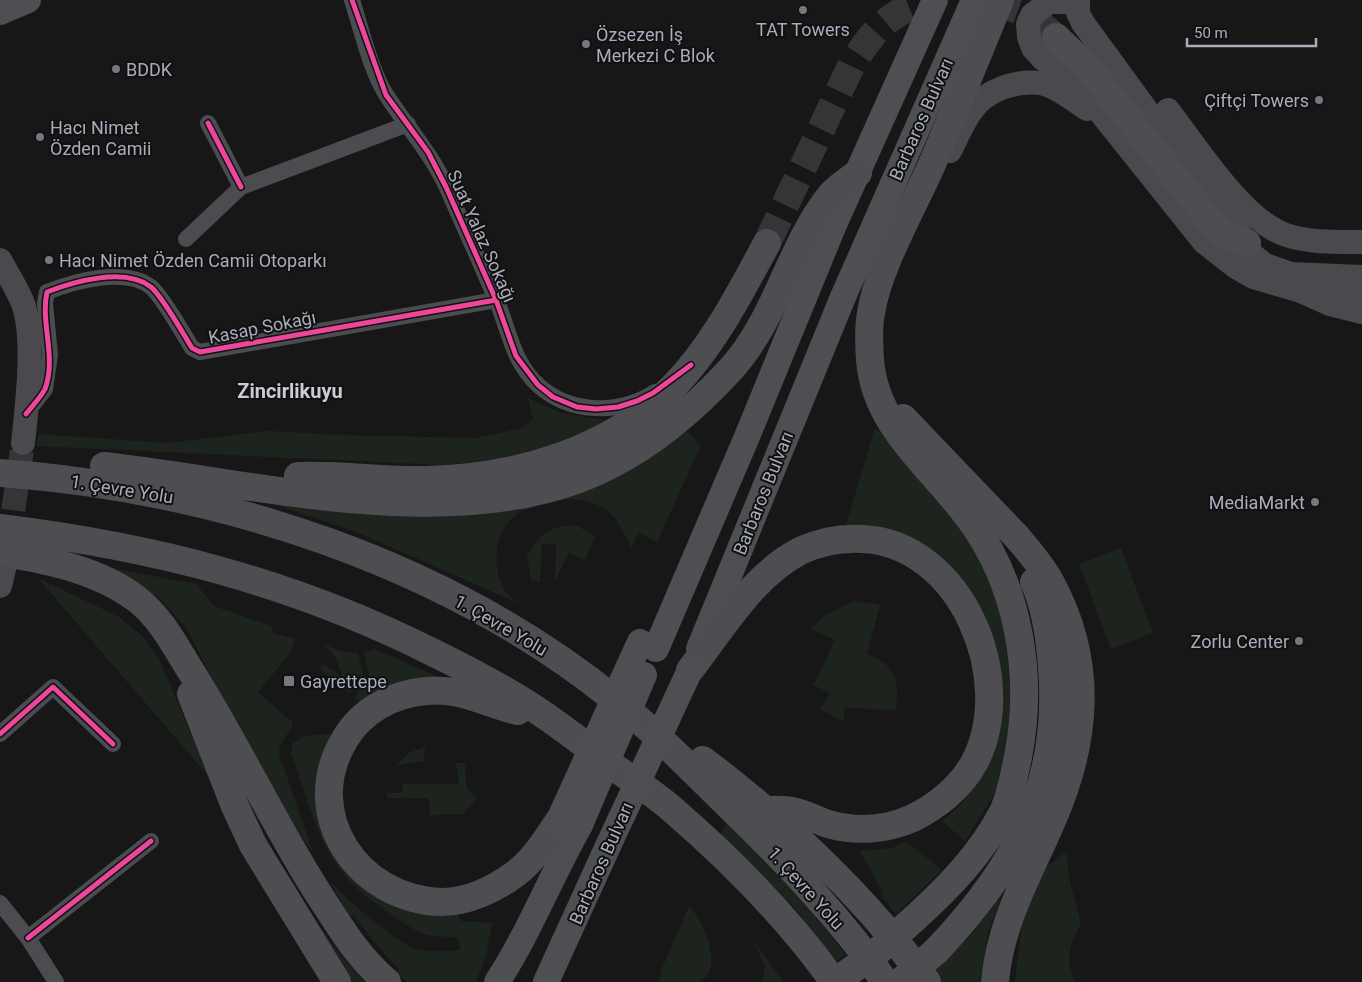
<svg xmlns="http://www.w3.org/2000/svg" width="1362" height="982" viewBox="0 0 1362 982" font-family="Roboto,sans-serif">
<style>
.green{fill:#1d241e}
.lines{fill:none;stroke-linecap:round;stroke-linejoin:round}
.secondary-tunnel{stroke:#343537;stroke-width:24;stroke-dasharray:24 12;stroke-linecap:butt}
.trunk-tunnel{stroke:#343537;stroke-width:28;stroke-dasharray:28 14;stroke-linecap:butt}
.minor{stroke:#4b4c50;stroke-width:16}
.secondary{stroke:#4a4a4e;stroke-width:24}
.primary{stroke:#4d4f52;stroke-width:26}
.trunk{stroke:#4e4e52;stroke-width:28}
.primary-bridge{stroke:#4d4f52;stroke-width:26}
.trunk-bridge{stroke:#4e4e52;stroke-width:28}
.cycleway-casing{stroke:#111113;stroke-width:8}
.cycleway{stroke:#ed469a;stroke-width:5}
.poi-dot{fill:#757880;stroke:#111113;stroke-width:2}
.labels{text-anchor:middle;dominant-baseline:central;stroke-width:4;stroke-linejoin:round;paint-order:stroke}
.poi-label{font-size:18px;fill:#a8adb8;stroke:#111113;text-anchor:start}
.street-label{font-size:18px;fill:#a8adb8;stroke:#111113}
.quarter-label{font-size:20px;font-weight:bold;fill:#c9ccd4;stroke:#111113}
</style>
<rect width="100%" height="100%" fill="#171717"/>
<path class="green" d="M528 398 561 413 610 421 551 445 499 459 445 465 36 446 39 434 166 443 268 431 341 435 477 438 523 428 533 419Z
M875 427 960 523 1002 603 1016 695 998 788 965 841 942 821C969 801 983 776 991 744L953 578 844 532Z
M684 429 701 445 657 542 638 532 632 548C626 538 620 523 612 515 590 494 560 497 533 507 529 509 522 510 519 513 494 529 491 566 504 590 507 595 514 599 518 603L354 531 258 499 441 512Z
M576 525 595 537 585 560 569 552 555 582 556 545 542 544 540 582 531 580 527 555C541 532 549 527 576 525Z
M1121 548 1153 633 1111 649 1079 564Z
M106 567 196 584 214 606 271 626 274 633 295 639 291 652 258 692 292 722V727L280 745 279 754 314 855 266 782 187 629 163 602 147 589Z
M38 578 119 617 143 637 160 661 209 777Z
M854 601 880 605 867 654C895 663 901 683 895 710L845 708 843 721 820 709 830 693 813 685 835 640 810 629 825 615Z
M323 644 343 652 358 653 363 674 350 693 319 668 323 664 342 677 337 659Z
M375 649 436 676 400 682 361 702 354 697 369 675 364 652Z
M331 734C313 780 316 792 328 839L457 911 460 921 492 923 486 956 476 982H407L396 973 399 969 379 948 353 915 349 916 331 883C347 899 400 947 421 950 433 952 448 951 460 950L458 937C448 936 433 938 424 934 410 929 397 918 385 910 320 867 316 821 291 753L293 743 305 736Z
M425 747 424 761 397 765 408 753Z
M456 763H465L466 787 477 798 463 814 430 815 429 798H388L386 793H402L403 784H459Z
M253 814C285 872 318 934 365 982H348L302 914Z
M726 823 803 902 846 955 836 961 793 906 721 834Z
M906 841 942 870 896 914 881 895 883 893 860 851 893 848Z
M1067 851 1068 874 1081 924C1069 946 1065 958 1075 982H1015L1021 931 1027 906 1045 868Z
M1002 895 988 933 980 982H937L932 974 972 933Z
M689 906C703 919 726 972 698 982 688 982 670 982 659 982L663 966Z
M753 940 784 982H762L765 967Z"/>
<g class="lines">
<path class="secondary-tunnel" d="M8 546 23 443"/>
<path class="trunk-tunnel" d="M992 0 1024 12 1056 37
M767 243 852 64C875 29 890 10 933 0"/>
<path class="minor" d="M352 0C361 28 371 72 387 96 407 127 431 153 447 188 463 224 480 262 496 299 509 329 512 362 539 386 571 414 619 415 655 392
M208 123 241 187
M186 239 241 187 408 124
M27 412 45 389 50 355 45 303 47 292C75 281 125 267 151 287 162 296 184 335 192 348L200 352 496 300
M0 734 53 687 113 744
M0 903 28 938 56 982
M28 938 151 841"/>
<path class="secondary" d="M1078 2H1049L1032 15 1028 24 1029 37 1033 48 1043 59 1080 87 1204 242 1236 267 1253 277 1301 291 1330 304 1362 312
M1078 2V13L1083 23 1218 208 1247 243 1251 254 1265 265 1291 274 1362 277
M1168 110C1196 146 1242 220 1286 235 1310 243 1337 242 1362 242
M950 151C957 137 963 122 972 110 986 90 1016 80 1040 83 1056 85 1073 100 1087 109
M0 260C7 273 16 287 22 301 36 334 27 406 23 443
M1325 292 1362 294
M0 586 5 565"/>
<path class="primary" d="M0 12 28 0
M656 649 746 439 833 227 935 0
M699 649 843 297 974 0
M497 982C529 933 551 876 580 825
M546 982 608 846"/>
<path class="trunk" d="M1056 37 1088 68 1213 225 1227 236 1247 243
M903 418 1017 537C1029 551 1042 566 1051 583 1094 663 1087 742 1051 823 1028 876 1000 923 995 982
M104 466C258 483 467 540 610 465 656 442 696 407 731 369 777 318 789 248 830 196 837 187 849 180 858 173
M0 473C217 489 442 561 614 699 657 733 695 773 734 811 788 864 842 920 885 982
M298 476C340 474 383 481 426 480 514 478 608 452 672 388 712 348 740 293 767 243
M0 528C155 547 292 582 432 652 471 671 511 692 547 717 570 733 592 750 614 767 634 781 655 794 673 810 732 861 789 919 834 982
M0 552C48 560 99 570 138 600 163 620 177 650 194 676 238 747 273 822 318 893 339 925 357 957 387 982
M690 670C722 629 752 576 800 551 819 542 841 538 862 539 962 543 1018 681 974 763 961 787 937 806 913 818 886 830 856 832 828 824 816 820 805 813 792 811 784 809 774 810 766 810
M191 694 234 804 253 845 337 982
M518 711C487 704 459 687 426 691 393 694 362 710 345 739 299 814 358 900 442 902 468 902 495 889 515 874 533 861 546 840 558 822
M703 760C788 825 864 895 927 982
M915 918C949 887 982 853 1003 812 1011 794 1014 776 1018 757 1034 675 1019 585 969 518 932 467 875 427 870 360 869 345 868 328 871 313 878 267 914 206 933 162 956 108 978 54 1000 0
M936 951C1015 868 1062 785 1052 667 1050 638 1046 608 1034 582"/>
<path class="primary-bridge" d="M558 822 640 642
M580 825 644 675
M608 846 690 670"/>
<path class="trunk-bridge" d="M835 982 877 952 915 918
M900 982 936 951"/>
<defs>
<path id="cycleway" d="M352 0 386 95 428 152 446 187 496 300 516 356 538 385 553 397 577 407 596 409 618 407 637 401 653 393 691 365
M208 123 241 187
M26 414C32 406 41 397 45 389 57 357 40 323 47 292 75 281 125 267 151 287 162 296 184 335 192 348L200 352 496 300
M0 734 53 687 113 744
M28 938 151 841"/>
</defs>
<use href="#cycleway" class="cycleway-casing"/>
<use href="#cycleway" class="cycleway"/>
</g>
<g class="poi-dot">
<circle cx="803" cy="10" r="5"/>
<circle cx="586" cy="44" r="5"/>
<circle cx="116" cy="69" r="5"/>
<circle cx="1319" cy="100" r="5"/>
<circle cx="40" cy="137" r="5"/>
<circle cx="49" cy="260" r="5"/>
<circle cx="1315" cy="502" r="5"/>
<circle cx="1299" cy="641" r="5"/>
<rect x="283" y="675" width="12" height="12" rx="2.5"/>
</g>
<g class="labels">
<g class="poi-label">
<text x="803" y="29" text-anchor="middle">TAT Towers</text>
<text x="596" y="34">Özsezen İş<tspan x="596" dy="21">Merkezi C Blok</tspan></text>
<text x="126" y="69">BDDK</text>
<text x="1309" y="100" text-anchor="end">Çiftçi Towers</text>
<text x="50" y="127">Hacı Nimet<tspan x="50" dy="21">Özden Camii</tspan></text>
<text x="59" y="260">Hacı Nimet Özden Camii Otoparkı</text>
<text x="1305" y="502" text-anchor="end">MediaMarkt</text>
<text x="1289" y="641" text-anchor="end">Zorlu Center</text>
<text x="300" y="681">Gayrettepe</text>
</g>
<g class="street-label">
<text transform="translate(921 119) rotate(-66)">Barbaros Bulvarı</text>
<text transform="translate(482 236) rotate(66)">Suat Yalaz Sokağı</text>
<text transform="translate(262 327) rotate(-11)">Kasap Sokağı</text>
<text transform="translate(122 489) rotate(9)">1. Çevre Yolu</text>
<text transform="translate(763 493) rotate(-68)">Barbaros Bulvarı</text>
<text transform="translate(501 625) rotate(30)">1. Çevre Yolu</text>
<text transform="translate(601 863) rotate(-66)">Barbaros Bulvarı</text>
<text transform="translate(806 888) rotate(48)">1. Çevre Yolu</text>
</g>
<g class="quarter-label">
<text x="290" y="391">Zincirlikuyu</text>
</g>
</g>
<path d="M1187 38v8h129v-8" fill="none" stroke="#a8adb8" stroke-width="2.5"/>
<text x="1194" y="38" font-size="15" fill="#a8adb8" stroke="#111113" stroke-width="4" paint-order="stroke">50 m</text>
</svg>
